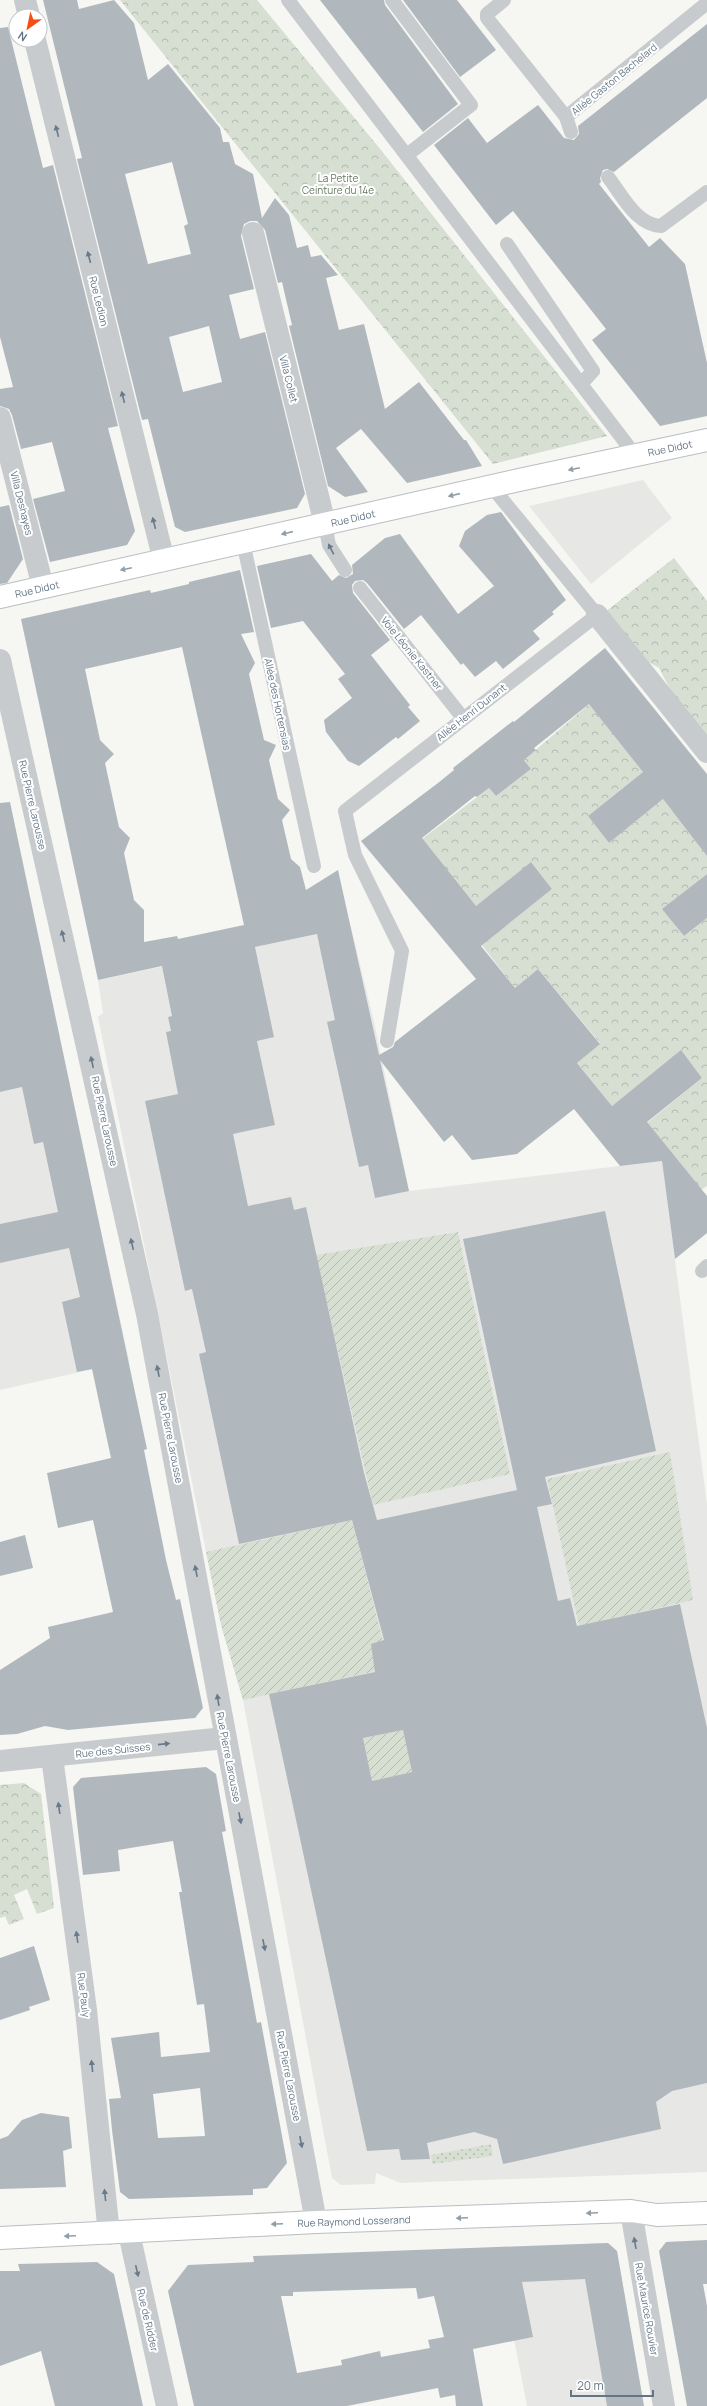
<svg xmlns="http://www.w3.org/2000/svg" width="707" height="2406" viewBox="0 0 707 2406" font-family="Manrope,sans-serif">
<style>
.built{fill:#e7e8e6}
.grass{fill:url(#grass-dots)}
.forest{fill:url(#forest-crowns)}
.garden{fill:url(#garden-furrows)}
.building{fill:#b1b8bd;fill-rule:evenodd}
.lines{fill:none;stroke-linecap:round;stroke-linejoin:round}
.secondary-casing{stroke:#b9bec3;stroke-width:24}
.lane{stroke:#c8cbce;stroke-width:14}
.street{stroke:#c8cbce;stroke-width:22}
.secondary{stroke:#fff;stroke-width:22}
.oneway{fill:#67798a}
.oneway2{fill:#919eaa}
.labels{text-anchor:middle;dominant-baseline:central;stroke-width:4;stroke-linejoin:round;paint-order:stroke}
.street-label{font-size:10px;fill:#627586;stroke:#fff}
.park-label{font-size:10px;fill:#63785e;stroke:#fff}
</style>
<defs>
<pattern id="grass-dots" width="8" height="8" patternUnits="userSpaceOnUse"><rect width="8" height="8" fill="#d7dfd3"/><path d="M2 2h.1M6 6h.1" fill="none" stroke="#b2b9b1" stroke-width="1.8" stroke-linecap="round"/></pattern>
<pattern id="forest-crowns" width="20" height="18" patternUnits="userSpaceOnUse"><rect width="20" height="18" fill="#d7dfd3"/><path d="M2 6a3 3 0 1 1 6 0M12 15a3 3 0 1 1 6 0" fill="none" stroke="#b2b9b1"/></pattern>
<pattern id="garden-furrows" width="10" height="10" patternUnits="userSpaceOnUse"><rect width="10" height="10" fill="#d7dfd3"/><path d="M-1 1l2-2M0 10L10 0M9 11l2-2" fill="none" stroke="#b2b9b1"/></pattern>
</defs>
<rect width="100%" height="100%" fill="#f6f6f2"/>
<path class="built" d="M643 480 672 518 591 584 529 506Z
M351 927 374 1022 409 1191 662 1161 707 1504V2172L401 2183 376 2173 375 2184 341 2185 332 2178 243 1700 221 1625 212 1581 98 1017 103 1013 98 980Z
M68 1077 129 1361 0 1390V1092Z
M608 2243 617 2251 644 2406H527L496 2247Z"/>
<path class="grass" d="M491 2144 493 2156 432 2164 431 2155Z"/>
<path class="forest" d="M120 0H257L381 150 607 436 493 464Z
M674 558 707 601V741L680 708 659 668 635 654 605 612Z
M601 694 643 772 588 816 609 843 663 799 707 855V874L663 909 684 936 707 918V1186L701 1190 647 1123 702 1078 681 1051 612 1106 577 1063 600 1043 538 969 515 988 482 945 552 889 531 862 475 907 422 839 489 788 496 796 531 769 524 760Z
M24 1783 41 1794 54 1908 37 1914 27 1889 14 1895 24 1919 9 1925 5 1916 0 1918V1785Z"/>
<path class="garden" d="M458 1232 510 1474 373 1505 316 1255Z
M670 1452 693 1600 579 1626 547 1479Z
M352 1520 390 1668 243 1700 221 1625 206 1552Z
M403 1730 412 1772 372 1781 363 1738Z"/>
<path class="building" d="M43 0H77L79 9 114 0 134 23 148 80 168 64 220 128 223 142H229L235 164 253 174 262 218 275 198 289 215 297 248 308 245 311 257 321 255 338 275 326 278 339 330 364 324 385 409 419 382 464 440H466L482 466 407 483 361 429 336 448 368 492 345 497 328 486 289 326 292 325 282 282 278 283 265 230 257 221H250L244 224 241 236 254 289 229 295 240 339 265 332 305 494 297 508 185 532 175 527 148 419 142 420 77 159 82 158ZM172 162 188 224 184 226 191 254 148 264 125 174ZM209 326 222 382 183 392 169 337Z
M320 0H384L385 5 458 104 423 132Z
M403 0H457L496 50 460 77Z
M707 24V98L614 172 607 169 603 170 600 178 601 182 599 184 649 247 660 238 685 264 707 363V416L660 426 592 340 606 329 513 211 496 225 434 145 468 118 487 143 538 105 564 138 574 140 579 134 578 126Z
M8 27 43 168 53 165 118 426 108 428 135 531 127 545 50 562 33 499 65 491 52 442 21 449 12 415 9 409 0 406V389L13 387 0 337V28Z
M9 505 23 559 7 583 0 584V507Z
M501 512 566 600 552 612 554 614 533 631 540 639 503 669 496 661 475 677 463 663 461 665 421 615 404 629 367 583 363 580 355 581 352 585 353 593 390 640 371 655 410 705 408 707 420 721 398 739 396 737 359 766 348 761 326 732 324 720 352 698 338 679 345 674 303 621 271 628 257 566 311 554 332 581 339 575 346 578 353 574 352 565 385 538 400 534 458 614 494 586 459 546 465 531 487 515Z
M240 570 254 632 241 634 255 663 249 674 264 740 276 745 269 760 278 799 290 810 282 820 291 859 300 867 306 890 338 870 379 1055 393 1047 395 1042 476 979 361 841 438 783 454 770 453 768 513 721 514 722 605 648 707 774V856L663 799 609 843 588 816 643 772 589 704 534 748 536 750 524 760 531 769 496 796 489 788 477 797 475 796 422 838 476 906 531 862 552 889 481 946 515 988 538 969 600 1044 577 1063 612 1106 681 1050 702 1078 647 1122 707 1196V1233L675 1259 662 1161 620 1166 574 1109 517 1154 472 1160 452 1135 444 1142 380 1060 409 1191 375 1198 368 1165 359 1167 327 1022 335 1020 317 934 255 947 274 1037 257 1041 275 1125 233 1134 248 1206 291 1197 294 1210 306 1207 364 1473 377 1520 517 1490 463 1239 605 1211 656 1451 545 1477 552 1504 537 1507 558 1601 570 1598 577 1626 680 1604 707 1728V2083L672 2091 656 2102 661 2129 503 2164 497 2139 474 2132 427 2143 430 2159 401 2160 399 2149 367 2151 269 1694 375 1672 371 1644 384 1640 352 1520 239 1544 199 1354 206 1352 192 1289 185 1291 145 1101 178 1094 166 1032 171 1031 168 1017 172 1016 162 966 98 980 21 619 150 590 151 593 189 584V582ZM182 647 244 925 178 939 177 936 144 942V910L134 900 124 853 130 838 119 827 105 763 114 754 100 740 85 669ZM403 1730 412 1772 372 1781 363 1738Z
M10 802 147 1449 144 1450 166 1560 176 1600 180 1599 203 1708 195 1718 68 1730 45 1726 17 1734 0 1735V1670L50 1638 48 1627 113 1612 93 1520 58 1528 47 1473 111 1458 92 1369 77 1372 62 1302 80 1297 69 1248 0 1263V1224L58 1212 43 1142 34 1144 22 1087 0 1092V803Z
M707 874V918L684 936 662 909Z
M25 1535 33 1568 0 1576V1542Z
M206 1767 216 1774 226 1831 222 1832 257 2023 261 2022 287 2163 267 2188 253 2189V2195L129 2199 120 2192 112 2130 109 2099 121 2098 111 2038 159 2032 161 2057 210 2052 204 2004 197 2005 179 1892H182L173 1841 118 1850 120 1871 83 1875 73 1787 81 1778ZM200 2088 205 2136 158 2138 153 2094Z
M34 1946 50 2000 29 2007 30 2010 0 2020V1958Z
M41 2113 69 2117 72 2148 63 2151 66 2187 0 2189V2139L8 2136 22 2120Z
M707 2240V2284H703L707 2306V2406H687L659 2251 666 2242Z
M608 2243 617 2251 644 2406H607L585 2279 522 2282 533 2337 473 2349 483 2406H456L455 2395 440 2398 438 2388 347 2406H194L168 2291 188 2265 254 2262 253 2256ZM416 2288 418 2299 434 2296 444 2337 428 2340 430 2348 381 2357 380 2351 341 2360 342 2365 297 2373 281 2296H293V2292Z
M97 2262 114 2274 143 2406H55L41 2351 0 2366V2271H20L18 2264Z"/>
<g class="lines">
<defs>
<path id="secondary" d="M0 597 519 480 707 440
M0 2238 316 2222 631 2211 657 2215 707 2213"/>
</defs>
<use href="#secondary" class="secondary-casing"/>
<path class="lane" d="M288 0 635 455
M392 0 471 105 407 155
M504 0 487 14V18L566 117 707 3
M566 117 571 132
M608 177C622 195 636 225 661 226L707 192
M507 244 593 371 581 384
M325 524 329 545 345 570
M243 542 314 866
M360 588 463 718
M387 1041 402 951 355 855 345 811 597 615 492 487
M702 1271 707 1266"/>
<path class="street" d="M25 0 29 16
M35 40 164 561
M253 233 325 524
M0 418 43 587
M597 615 707 752
M0 660 147 1314 316 2222
M52 1757 86 2010 109 2234
M0 1761 225 1738
M631 2211 664 2406
M129 2233 167 2406"/>
<use href="#secondary" class="secondary"/>
</g>
<defs><path id="oneway-solid" d="M-6-.8H1V-3.2L6.5 0L1 3.2V.8H-6Z"/></defs>
<g class="oneway">
<use href="#oneway-solid" transform="translate(57 131) rotate(-104)"/>
<use href="#oneway-solid" transform="translate(89 257) rotate(-104)"/>
<use href="#oneway-solid" transform="translate(123 397) rotate(-104)"/>
<use href="#oneway-solid" transform="translate(154 523) rotate(-104)"/>
<use href="#oneway-solid" transform="translate(331 549) rotate(-117)"/>
<use href="#oneway-solid" transform="translate(63 936) rotate(-103)"/>
<use href="#oneway-solid" transform="translate(92 1062) rotate(-102)"/>
<use href="#oneway-solid" transform="translate(132 1244) rotate(-103)"/>
<use href="#oneway-solid" transform="translate(158 1371) rotate(-101)"/>
<use href="#oneway-solid" transform="translate(196 1571) rotate(-101)"/>
<use href="#oneway-solid" transform="translate(218 1700) rotate(-99)"/>
<use href="#oneway-solid" transform="translate(164 1744) rotate(-6)"/>
<use href="#oneway-solid" transform="translate(59 1808) rotate(-98)"/>
<use href="#oneway-solid" transform="translate(240 1818) rotate(79)"/>
<use href="#oneway-solid" transform="translate(77 1937) rotate(-98)"/>
<use href="#oneway-solid" transform="translate(264 1945) rotate(79)"/>
<use href="#oneway-solid" transform="translate(92 2066) rotate(-96)"/>
<use href="#oneway-solid" transform="translate(301 2142) rotate(79)"/>
<use href="#oneway-solid" transform="translate(105 2195) rotate(-96)"/>
<use href="#oneway-solid" transform="translate(635 2243) rotate(-100)"/>
<use href="#oneway-solid" transform="translate(137 2271) rotate(77)"/>
</g>
<g class="oneway2">
<use href="#oneway-solid" transform="translate(574 469) rotate(168)"/>
<use href="#oneway-solid" transform="translate(454 495) rotate(167)"/>
<use href="#oneway-solid" transform="translate(287 533) rotate(167)"/>
<use href="#oneway-solid" transform="translate(126 569) rotate(168)"/>
<use href="#oneway-solid" transform="translate(592 2213) rotate(178)"/>
<use href="#oneway-solid" transform="translate(462 2218) rotate(178)"/>
<use href="#oneway-solid" transform="translate(277 2224) rotate(177)"/>
<use href="#oneway-solid" transform="translate(70 2236) rotate(178)"/>
</g>
<g class="labels">
<g class="street-label">
<text transform="translate(614 79) rotate(-39)">Allée Gaston Bachelard</text>
<text transform="translate(99 301) rotate(76)">Rue Ledion</text>
<text transform="translate(289 379) rotate(76)">Villa Collet</text>
<text transform="translate(670 448) rotate(-12)">Rue Didot</text>
<text transform="translate(22 503) rotate(76)">Villa Deshayes</text>
<text transform="translate(353 518) rotate(-13)">Rue Didot</text>
<text transform="translate(37 589) rotate(-13)">Rue Didot</text>
<text transform="translate(412 653) rotate(51)">Voie Léonie Kastner</text>
<text transform="translate(278 704) rotate(78)">Allée des Hortensias</text>
<text transform="translate(471 712) rotate(-38)">Allée Henri Dunant</text>
<text transform="translate(33 805) rotate(77)">Rue Pierre Larousse</text>
<text transform="translate(105 1121) rotate(78)">Rue Pierre Larousse</text>
<text transform="translate(171 1438) rotate(79)">Rue Pierre Larousse</text>
<text transform="translate(113 1750) rotate(-6)">Rue des Suisses</text>
<text transform="translate(229 1757) rotate(79)">Rue Pierre Larousse</text>
<text transform="translate(84 1995) rotate(83)">Rue Pauly</text>
<text transform="translate(289 2076) rotate(79)">Rue Pierre Larousse</text>
<text transform="translate(354 2221) rotate(-2)">Rue Raymond Losserand</text>
<text transform="translate(647 2309) rotate(80)">Rue Maurice Rouvier</text>
<text transform="translate(148 2320) rotate(77)">Rue de Ridder</text>
</g>
<g class="park-label">
<text x="338" y="178">La Petite<tspan x="338" dy="12">Ceinture du 14e</tspan></text>
</g>
</g>
<g transform="translate(28 28) rotate(213)"><circle r="19" fill="#ffffff" stroke="#c0c8cf"/>
<path d="M0-3L7 15L0 10L-7 15Z" fill="#f34f15"/>
<text y="-6" font-size="11" font-weight="bold" text-anchor="middle" fill="#627586">N</text>
</g>
<path d="M571 2390v6h82v-6" fill="none" stroke="#627586" stroke-width="2"/>
<text x="577" y="2390" font-size="12" fill="#627586" stroke="#ffffff" stroke-width="3" paint-order="stroke">20 m</text>
</svg>
